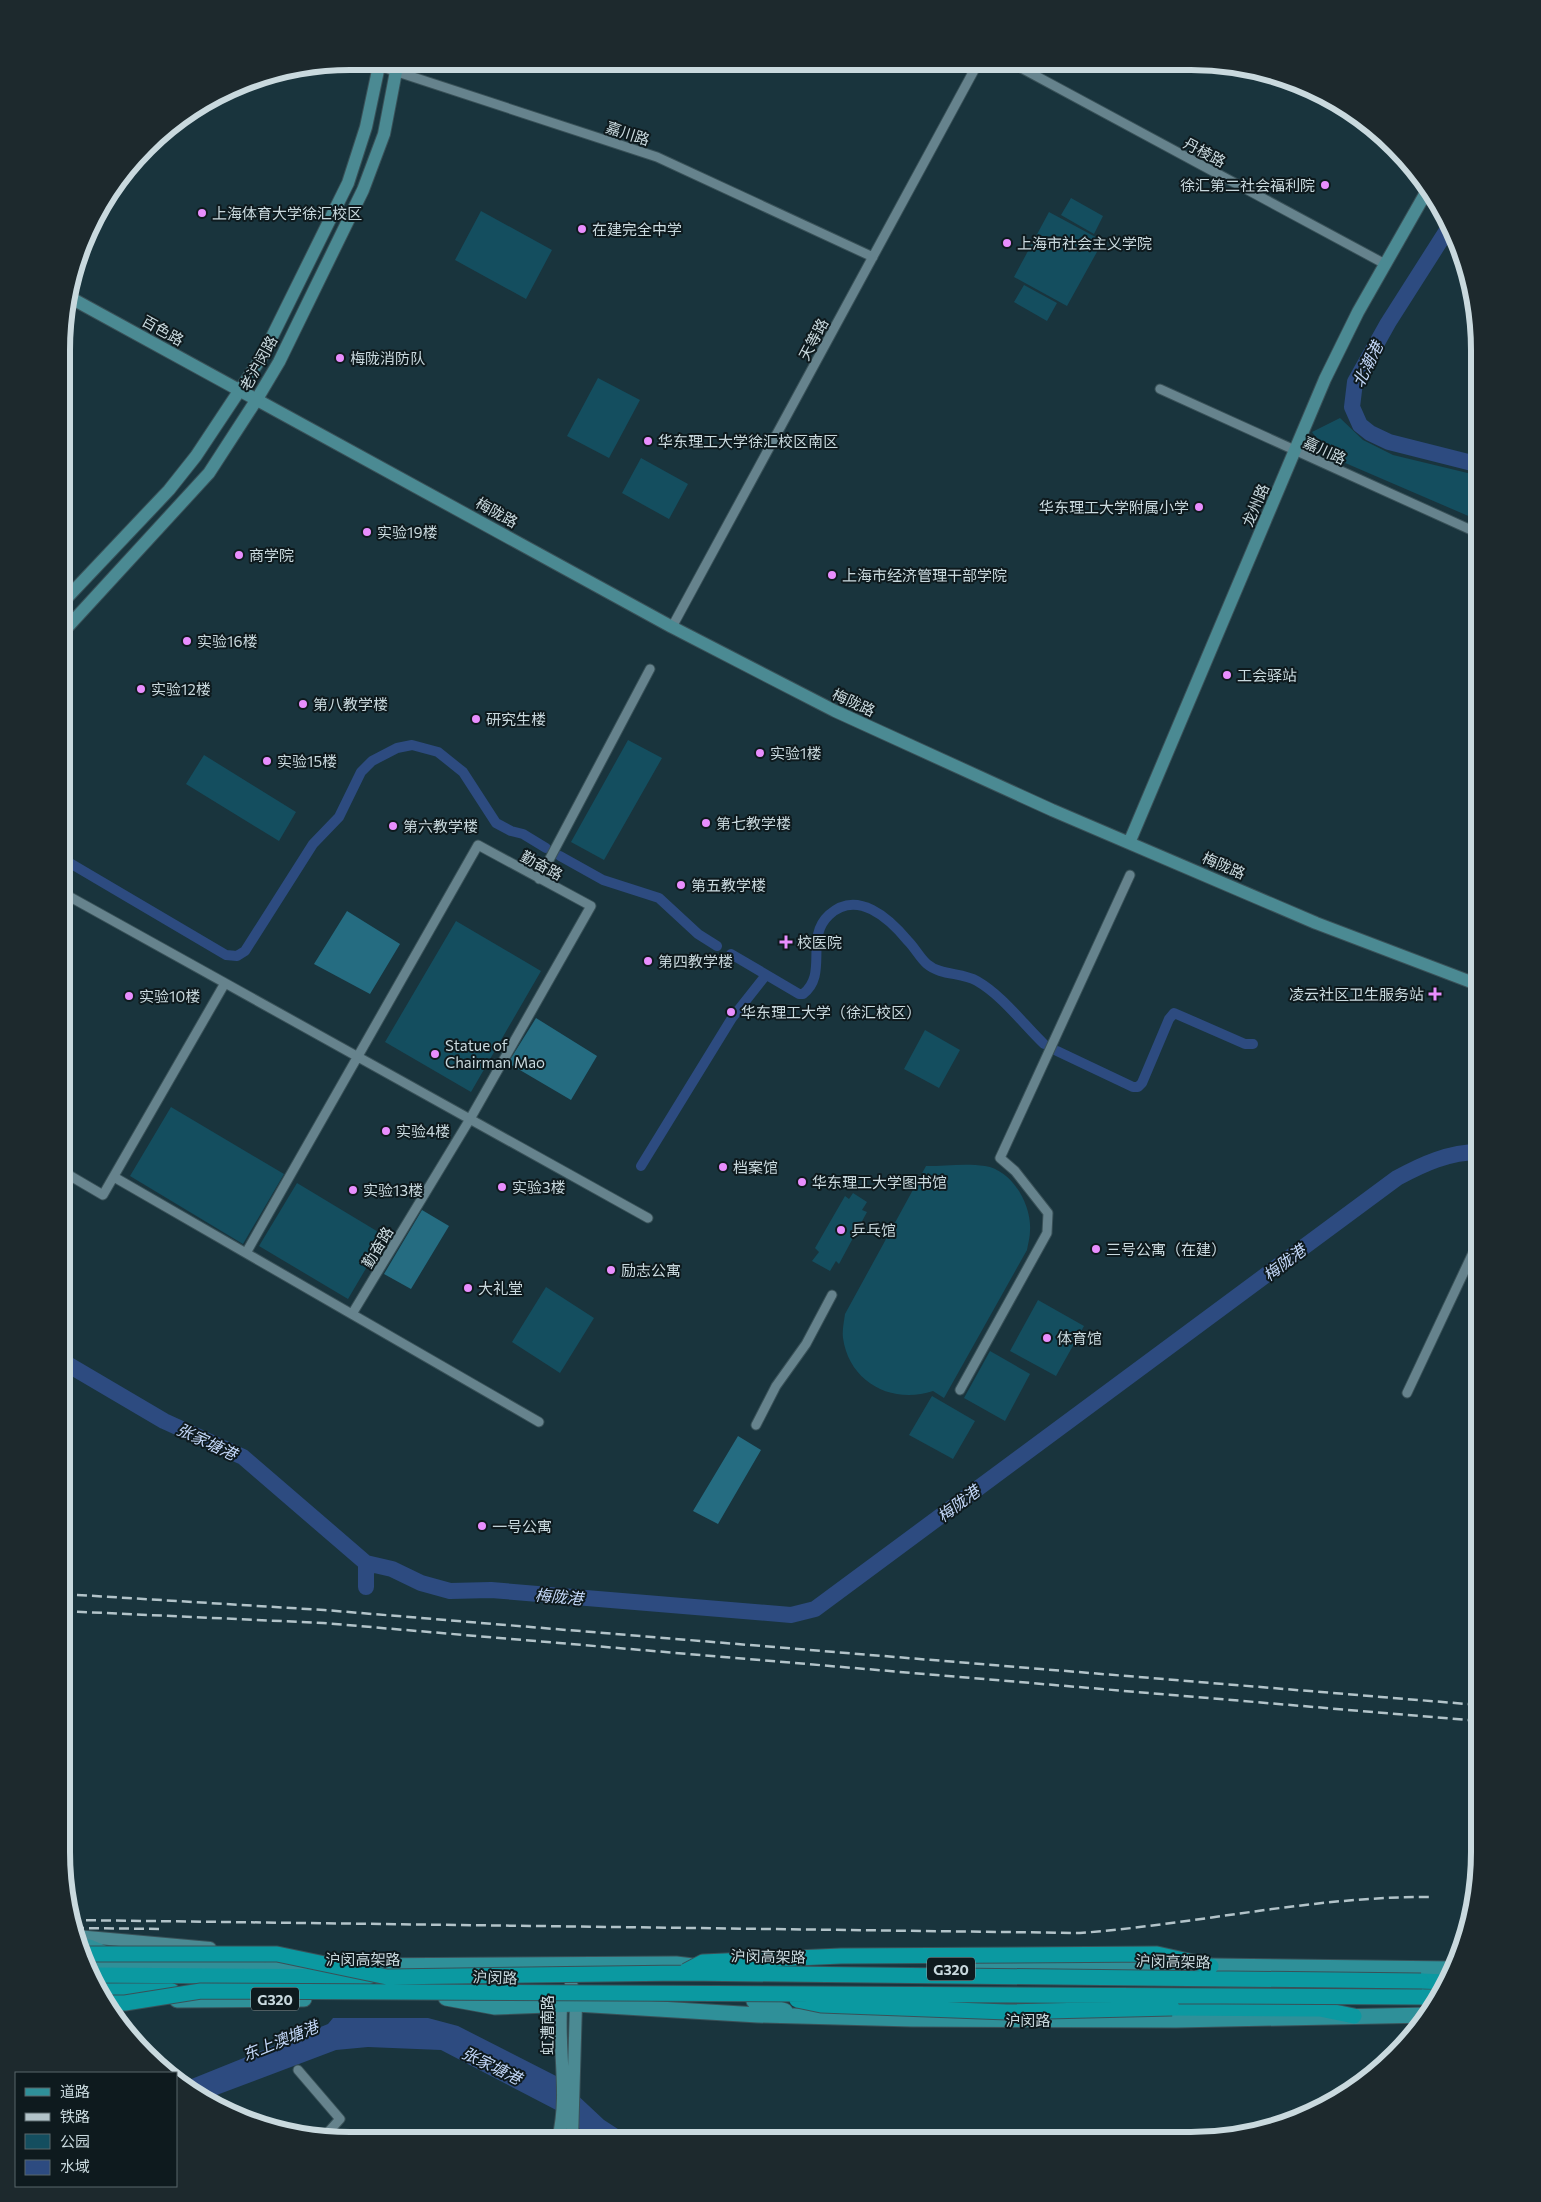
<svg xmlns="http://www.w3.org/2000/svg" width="1541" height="2202" viewBox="0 0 1541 2202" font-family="Commissioner,'Noto Sans SC',sans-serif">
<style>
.green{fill:#144e5f}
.forest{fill:#256c81}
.water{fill:#2d4b80}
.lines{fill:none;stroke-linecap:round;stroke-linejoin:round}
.canal{stroke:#2d4b80;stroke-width:10}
.river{stroke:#2d4b80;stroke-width:16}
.street-casing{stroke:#395158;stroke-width:11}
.secondary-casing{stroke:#395158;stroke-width:14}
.primary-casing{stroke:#395158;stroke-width:17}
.highway-casing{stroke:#395158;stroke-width:17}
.street{stroke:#66838d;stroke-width:9}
.secondary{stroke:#4b8a93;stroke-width:12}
.primary{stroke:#2f9099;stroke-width:15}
.highway{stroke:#0b99a1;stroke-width:15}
.rail{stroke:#b2c3c9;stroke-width:2.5;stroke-dasharray:10 5;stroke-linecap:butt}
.highway-bridge-casing{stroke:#395158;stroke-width:17;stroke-linecap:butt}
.highway-bridge{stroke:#0b99a1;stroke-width:15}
.poi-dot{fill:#e98efe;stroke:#0e1a1e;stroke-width:2}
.labels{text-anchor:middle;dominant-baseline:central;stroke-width:4;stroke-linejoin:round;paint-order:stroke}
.shield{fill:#0e1a1e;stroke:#91a0a4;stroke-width:1}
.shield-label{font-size:14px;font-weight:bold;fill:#c9d9de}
.street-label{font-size:15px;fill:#c9d9de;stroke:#0e1a1e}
.poi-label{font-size:15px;fill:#c9d9de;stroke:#0e1a1e;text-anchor:start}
.water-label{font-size:16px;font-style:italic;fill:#c3d7f8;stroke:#0e1a1e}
.rim{fill:none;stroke:#c9d9de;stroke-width:6}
</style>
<rect width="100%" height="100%" fill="#19343d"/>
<path class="green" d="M1071 198 1103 216 1094 234 1061 215Z
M481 211 552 250 526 299 455 260Z
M1049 212 1103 241 1067 306 1014 277Z
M1024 285 1057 303 1047 321 1014 302Z
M598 378 640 400 609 458 567 436Z
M1340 418 1363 440 1393 455 1480 476V521L1329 456 1312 432Z
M641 458 688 484 669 519 622 493Z
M628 740 662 758 604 860 571 842Z
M204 755 296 812 279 841 186 784Z
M456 921 541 971 471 1092 385 1042Z
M925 1030 960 1050 939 1088 904 1069Z
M171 1107 284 1174 243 1244 130 1176Z
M926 1166C945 1166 966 1163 985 1166 1012 1170 1032 1205 1030 1231 1030 1237 1028 1244 1027 1250L944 1398 933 1391C892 1405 849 1382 843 1338 842 1330 844 1322 845 1314Z
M297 1183 385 1236 348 1299 259 1246Z
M853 1193 867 1202 862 1210 867 1212 839 1264 836 1261 830 1271 812 1261 819 1252 815 1248 845 1196 849 1199Z
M546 1287 594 1318 560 1373 512 1342Z
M1038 1300 1084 1326 1056 1376 1010 1351Z
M990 1351 1030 1374 1005 1421 964 1398Z
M932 1396 975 1421 953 1459 909 1435Z"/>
<path class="forest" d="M347 911 400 944 370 994 314 964Z
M536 1018 597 1056 571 1100 508 1063Z
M422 1210 449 1226 411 1289 384 1274Z
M738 1436 761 1450 718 1524 693 1511Z"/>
<path class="water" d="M333 2018H428L458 2026 558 2077 604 2120 621 2131 644 2139H592L558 2111 441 2050 368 2047 336 2050 206 2099 179 2084 328 2024Z"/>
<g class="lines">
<path class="canal" d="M560 856 603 880 659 898 698 934 717 946
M63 859 226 955 237 956 245 951 313 844 339 817 361 772 372 761 397 748 412 745 438 752 463 772 496 823 511 831 523 834 546 848
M731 954 799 994H803C829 974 804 938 829 915 857 889 889 918 908 941 915 948 920 958 927 964 941 976 962 972 977 981 1003 996 1023 1024 1044 1044
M1057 1051 1133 1087H1138L1142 1083 1169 1019 1174 1013 1245 1044H1253
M641 1166 732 1018 766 975"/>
<path class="river" d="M1451 224 1388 323 1355 382 1352 407 1360 425 1370 433 1389 442 1480 465
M62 1361 164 1421 243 1457 366 1563V1587
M366 1563 392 1569 421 1583 450 1591 491 1590 791 1615 815 1609 1397 1178C1423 1164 1449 1152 1479 1152"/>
<defs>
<path id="street" d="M364 61 657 157 873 257
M1012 63 1385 264
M1160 389 1480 534
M63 615 72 622
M672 627 978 63
M539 879 650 669
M63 893 648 1218
M62 1171 103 1195 225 983
M114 1177 539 1422
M246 1253 478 845 591 906 470 1119 352 1314
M960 1390 1047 1233 1048 1213 1015 1171 1000 1158 1130 875
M1407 1393 1479 1240
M756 1425 776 1386 806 1344 832 1295
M298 2070 340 2119 323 2138"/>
<path id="secondary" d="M69 297 672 627 835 711 1052 810 1316 923 1479 985
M63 602 169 490 196 456 263 355 348 183 366 127 380 61
M63 632 209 473 257 399 279 362 363 190 384 134 398 61
M1129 843 1325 379 1358 312 1428 189
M76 1936 210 1948
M567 1966 576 2004 572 2139
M558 2139C570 2091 556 2043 562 1995"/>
<path id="primary" d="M80 1946 89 1947 106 1954
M86 1965 280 1970
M352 1966 676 1964 701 1967
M269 1969 319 1965
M944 1969 1211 1966 1452 1969
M446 1998 495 2007 576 2004 758 2015 912 2019 1176 2020 1429 2015
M177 2000 304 1999
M754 2001 785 2011"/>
<path id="highway" d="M89 1975 368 1977
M1421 1981 1446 1982
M98 1991H172
M1422 1997H1439
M1172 2008 1320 2009 1354 2016"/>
</defs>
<use href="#street" class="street-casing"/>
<use href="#secondary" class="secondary-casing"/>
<use href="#primary" class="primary-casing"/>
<use href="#highway" class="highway-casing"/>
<use href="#street" class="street"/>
<use href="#secondary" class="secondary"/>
<use href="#primary" class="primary"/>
<use href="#highway" class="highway"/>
<path class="rail" d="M62 1594 324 1610 1479 1705
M62 1611 323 1623 1479 1721
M71 1920 1080 1933C1199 1924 1313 1896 1432 1897
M74 1928 164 1929"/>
<defs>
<path id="highway-bridge" d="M82 1954H277L387 1977 683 1973 1421 1981
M686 1971 703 1962 841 1956 1157 1954 1211 1966
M797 2000 821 2005 1007 2012 1172 2008
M106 2003H125L201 1991 1422 1997"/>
</defs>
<use href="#highway-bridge" class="highway-bridge-casing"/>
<use href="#highway-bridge" class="highway-bridge"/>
</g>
<g class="poi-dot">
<circle cx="1325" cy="185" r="5"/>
<circle cx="202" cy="213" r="5"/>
<circle cx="582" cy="229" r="5"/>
<circle cx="1007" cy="243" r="5"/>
<circle cx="340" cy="358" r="5"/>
<circle cx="648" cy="441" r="5"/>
<circle cx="1199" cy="507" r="5"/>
<circle cx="367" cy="532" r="5"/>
<circle cx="239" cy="555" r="5"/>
<circle cx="832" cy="575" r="5"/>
<circle cx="187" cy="641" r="5"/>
<circle cx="1227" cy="675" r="5"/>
<circle cx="141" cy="689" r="5"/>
<circle cx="303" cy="704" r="5"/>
<circle cx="476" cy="719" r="5"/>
<circle cx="760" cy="753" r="5"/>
<circle cx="267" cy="761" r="5"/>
<circle cx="706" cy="823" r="5"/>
<circle cx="393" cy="826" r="5"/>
<circle cx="681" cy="885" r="5"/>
<path d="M783.5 934.5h5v5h5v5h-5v5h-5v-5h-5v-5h5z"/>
<circle cx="648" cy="961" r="5"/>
<path d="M1432.5 986.5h5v5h5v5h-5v5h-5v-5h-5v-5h5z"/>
<circle cx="129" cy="996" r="5"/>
<circle cx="731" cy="1012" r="5"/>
<circle cx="435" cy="1054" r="5"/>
<circle cx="386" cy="1131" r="5"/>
<circle cx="723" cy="1167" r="5"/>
<circle cx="802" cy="1182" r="5"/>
<circle cx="502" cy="1187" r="5"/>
<circle cx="353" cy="1190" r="5"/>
<circle cx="841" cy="1230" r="5"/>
<circle cx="1096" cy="1249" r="5"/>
<circle cx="611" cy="1270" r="5"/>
<circle cx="468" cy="1288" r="5"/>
<circle cx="1047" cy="1338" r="5"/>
<circle cx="482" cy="1526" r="5"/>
</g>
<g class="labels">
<g class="shield">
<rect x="927" y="1957.5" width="48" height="23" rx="4"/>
<rect x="251" y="1987.5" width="48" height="23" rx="4"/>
</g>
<g class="shield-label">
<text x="951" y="1969">G320</text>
<text x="275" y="1999">G320</text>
</g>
<g class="street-label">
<text transform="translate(628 133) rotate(18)">嘉川路</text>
<text transform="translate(1205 152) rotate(28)">丹棱路</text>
<text transform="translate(163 330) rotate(29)">百色路</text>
<text transform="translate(813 339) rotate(-62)">天等路</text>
<text transform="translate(258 363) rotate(-61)">老沪闵路</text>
<text transform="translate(1325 450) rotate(25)">嘉川路</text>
<text transform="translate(1255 505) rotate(-67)">龙州路</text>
<text transform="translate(497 512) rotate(29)">梅陇路</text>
<text transform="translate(854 702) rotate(25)">梅陇路</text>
<text transform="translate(542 865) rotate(28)">勤奋路</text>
<text transform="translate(1224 865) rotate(23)">梅陇路</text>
<text transform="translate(377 1247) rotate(-59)">勤奋路</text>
<text transform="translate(768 1956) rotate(1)">沪闵高架路</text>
<text x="363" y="1959">沪闵高架路</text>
<text transform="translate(1173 1961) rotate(1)">沪闵高架路</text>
<text transform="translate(495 1977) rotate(2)">沪闵路</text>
<text x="1028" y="2020">沪闵路</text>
<text transform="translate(547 2025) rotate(-90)">虹漕南路</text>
</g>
<g class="poi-label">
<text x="1315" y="185" text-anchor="end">徐汇第二社会福利院</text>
<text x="212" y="213">上海体育大学徐汇校区</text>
<text x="592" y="229">在建完全中学</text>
<text x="1017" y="243">上海市社会主义学院</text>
<text x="350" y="358">梅陇消防队</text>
<text x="658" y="441">华东理工大学徐汇校区南区</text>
<text x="1189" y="507" text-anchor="end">华东理工大学附属小学</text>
<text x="377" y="532">实验19楼</text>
<text x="249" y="555">商学院</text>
<text x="842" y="575">上海市经济管理干部学院</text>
<text x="197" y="641">实验16楼</text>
<text x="1237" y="675">工会驿站</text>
<text x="151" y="689">实验12楼</text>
<text x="313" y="704">第八教学楼</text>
<text x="486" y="719">研究生楼</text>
<text x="770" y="753">实验1楼</text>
<text x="277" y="761">实验15楼</text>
<text x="716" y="823">第七教学楼</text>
<text x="403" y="826">第六教学楼</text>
<text x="691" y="885">第五教学楼</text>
<text x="797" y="942">校医院</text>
<text x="658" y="961">第四教学楼</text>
<text x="1424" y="994" text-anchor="end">凌云社区卫生服务站</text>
<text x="139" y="996">实验10楼</text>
<text x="741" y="1012">华东理工大学（徐汇校区）</text>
<text x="445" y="1045">Statue of<tspan x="445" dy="17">Chairman Mao</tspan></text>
<text x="396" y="1131">实验4楼</text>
<text x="733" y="1167">档案馆</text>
<text x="812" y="1182">华东理工大学图书馆</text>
<text x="512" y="1187">实验3楼</text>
<text x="363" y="1190">实验13楼</text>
<text x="851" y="1230">乒乓馆</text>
<text x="1106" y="1249">三号公寓（在建）</text>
<text x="621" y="1270">励志公寓</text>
<text x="478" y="1288">大礼堂</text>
<text x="1057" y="1338">体育馆</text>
<text x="492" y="1526">一号公寓</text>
</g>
<g class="water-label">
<text transform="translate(1367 364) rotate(-64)">北潮港</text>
<text transform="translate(1284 1262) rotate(-37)">梅陇港</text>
<text transform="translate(207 1441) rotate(25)">张家塘港</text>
<text transform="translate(958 1503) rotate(-37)">梅陇港</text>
<text transform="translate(559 1596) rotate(5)">梅陇港</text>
<text transform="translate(280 2040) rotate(-22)">东上澳塘港</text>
<text transform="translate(492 2065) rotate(26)">张家塘港</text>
</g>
</g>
<path d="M0 0H1541V2202H0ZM350 70H1191A280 280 0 0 1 1471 350V1852A280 280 0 0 1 1191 2132H350A280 280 0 0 1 70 1852V350A280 280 0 0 1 350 70Z" fill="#1d292d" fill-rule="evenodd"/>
<path class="rim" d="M350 70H1191A280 280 0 0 1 1471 350V1852A280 280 0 0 1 1191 2132H350A280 280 0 0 1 70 1852V350A280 280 0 0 1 350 70Z"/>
<rect x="15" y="2072" width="162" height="115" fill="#0e1a1e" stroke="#59666b"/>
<rect x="25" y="2088" width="25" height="8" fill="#2f9099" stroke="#59666b"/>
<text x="60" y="2097" font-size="15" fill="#c9d9de">道路</text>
<rect x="25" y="2113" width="25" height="8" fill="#b2c3c9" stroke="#59666b"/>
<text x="60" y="2122" font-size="15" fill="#c9d9de">铁路</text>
<rect x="25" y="2134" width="25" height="15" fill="#144e5f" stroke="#59666b"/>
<text x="60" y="2147" font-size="15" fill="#c9d9de">公园</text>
<rect x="25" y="2160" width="25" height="15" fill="#2d4b80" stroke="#59666b"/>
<text x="60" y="2172" font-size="15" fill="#c9d9de">水域</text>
</svg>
